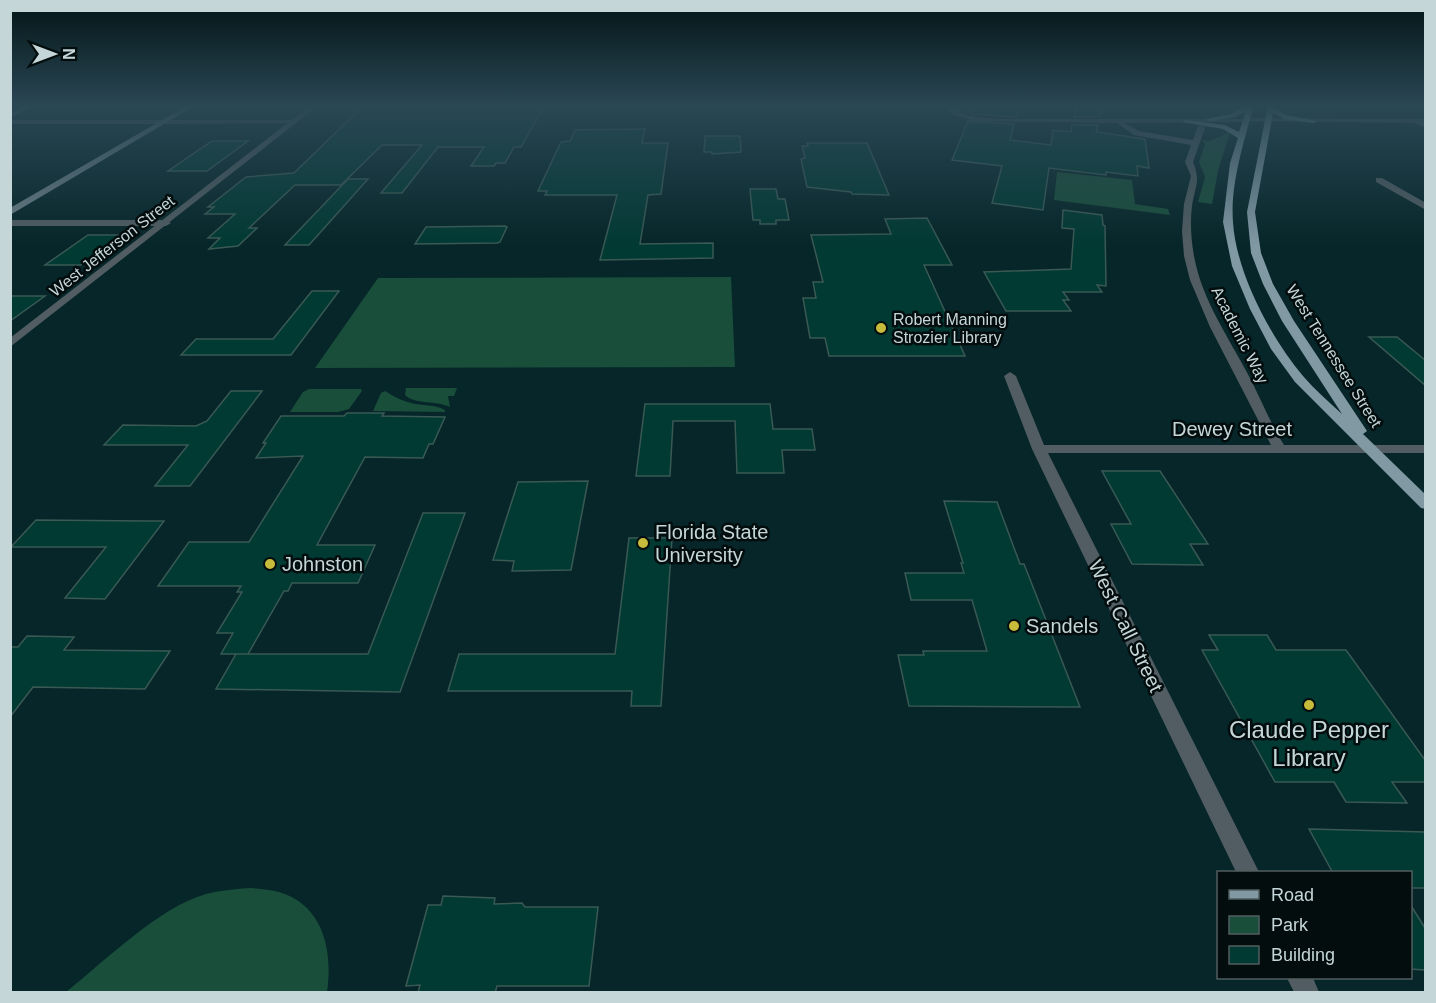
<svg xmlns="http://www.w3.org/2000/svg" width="1436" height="1003" viewBox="0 0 1436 1003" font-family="Arial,sans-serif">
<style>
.green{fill:#194e3a}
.building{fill:#013933;stroke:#3a5954;stroke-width:1.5}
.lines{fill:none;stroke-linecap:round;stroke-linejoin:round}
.minor-tunnel{stroke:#234043;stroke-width:8;stroke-dasharray:8 4;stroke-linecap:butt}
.minor{fill:#515d62;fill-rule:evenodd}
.tertiary{fill:#515d62;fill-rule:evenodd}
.secondary{fill:#6c7f87;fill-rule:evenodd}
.primary{fill:#8199a3;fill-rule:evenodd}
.poi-dot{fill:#c7bb3c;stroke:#030d0e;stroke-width:2}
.labels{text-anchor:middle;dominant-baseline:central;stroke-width:5;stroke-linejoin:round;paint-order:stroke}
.far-street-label{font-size:16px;fill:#c5d6d8;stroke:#030d0e}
.far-poi-label{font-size:16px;fill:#c5d6d8;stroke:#030d0e;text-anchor:start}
.street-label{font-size:20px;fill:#c5d6d8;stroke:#030d0e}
.poi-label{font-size:20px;fill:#c5d6d8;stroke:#030d0e;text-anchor:start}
.near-poi-label{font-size:24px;fill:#c5d6d8;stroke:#030d0e}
</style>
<rect width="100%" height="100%" fill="#062629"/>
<path class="green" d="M1230 132 1218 171 1212 204 1198 202 1205 177 1199 162 1205 144 1202 140 1209 141Z
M1057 172 1132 180 1135 204 1168 209 1170 215 1054 200Z
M731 277 735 367 315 368 378 278Z
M406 388H457L454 396H448L450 407C436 400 415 405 405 395Z
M309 389H361L362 391 349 409 338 412H290L303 392Z
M385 391C391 395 402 401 411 403 423 406 434 404 445 410V412L373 411 381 393Z
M251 888C261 889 271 890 279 892 324 905 333 952 327 992H66C104 962 159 907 206 894 221 890 236 889 251 888Z"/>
<path class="building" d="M412 105H545L521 147H514L505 163H496L494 166H471L484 147H438L402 193H381L422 145H382L341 185H295L249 228H257L238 246 209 249 220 238H208L235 214H205L214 207H208L246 177 294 173 362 107Z
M975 105H1020L1016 117 971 114Z
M1077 105H1104L1100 117H1074Z
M968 121 1014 124 1010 140 1051 145 1053 130 1071 132 1072 125H1098L1096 132 1145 139 1149 168 1137 166 1138 176 1106 172V175L1049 168 1043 210 992 203 1002 166 952 160Z
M645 129 642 143H668L661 194 648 195 640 244 713 243V258L600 260 617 195H545L547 191H538L561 142 570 141 575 130Z
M705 136H740L741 152 712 154V152H704Z
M212 141H248L207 171H168Z
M807 143H867L889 195 852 194 851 192 807 187 801 159 805 158 802 146H808Z
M348 179H368L309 245H285Z
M750 189H776L778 199H785L789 220H776V224H760V220H753Z
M1063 210 1102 215 1103 225 1105 226 1106 286 1097 285 1102 292H1063L1069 300H1063L1071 311H1006L984 272 1071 269 1074 229 1062 228Z
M927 218 952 265H924L965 356H829L825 338H810L803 298H816L813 282H823L811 235 891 234 885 219Z
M505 226 507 227 500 242 497 243 415 244 426 227Z
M88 235H120L81 265H45Z
M312 291H339L291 355H181L196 339H273Z
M10 296H45L10 321Z
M1369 337H1397L1425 360V385Z
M231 391H262L190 486H155L188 445H104L123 425 196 426 207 421Z
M645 404H770L773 429H812L815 450H782L784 473H737L735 421H673L670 476H636Z
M347 413H384L382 416 445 417 433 444H429L423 458 365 457 317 545H375L358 583H292L288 591H284L248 654H221L233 633H217L242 592H237L241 586H158L189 542H249L303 456 256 458 266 443H263L281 416H344Z
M1102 471H1160L1208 544H1190L1203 565 1132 564 1111 524H1131Z
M588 481 571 570 512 571 514 561 493 560 518 482Z
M944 501 997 502 1020 564H1024L1080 707 909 706 898 655H924L923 651H987L972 600H911L905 573H964L961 563H963Z
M423 513H465L400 692 216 689 236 654H368Z
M36 520 147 521H164L105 599 65 598 106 547H11Z
M629 538H672L661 706H631L632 691H448L459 654H615Z
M1209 635H1267L1276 650H1346L1425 760V782H1392L1407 803 1346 802 1334 782H1275L1202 650H1218Z
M27 636 74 637 64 650 170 651 145 689 33 687 10 717V647H18Z
M1309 829 1425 832V888H1410V873H1333Z
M443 896 495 898 494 904 522 903 525 907H598L589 986H497L495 993H418L420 985 406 986 428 905H441Z
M1410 904 1425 928V970L1410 969Z"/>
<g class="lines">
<path class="minor-tunnel" d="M1201 128 1206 115"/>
<path class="minor" d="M942 105H949L969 116 995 119H1249L1247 122 1124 123 1139 131 1193 140 1198 126 1205 128 1193 162C1201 181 1195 186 1192 206 1190 222 1191 239 1194 256 1202 301 1230 339 1251 380 1262 402 1271 424 1284 445H1426V453H1048L1259 872H1236L1032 449 1004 376 1010 372 1016 376 1044 445H1271L1210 327 1190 280 1184 256 1182 231 1184 204 1191 176 1185 162 1191 145 1134 135 1117 123 975 121 953 115Z
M1414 119 1426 123V128L1412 122Z
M295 120 297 123 163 124 160 122 163 120Z
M1376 178H1382L1426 203V210L1376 182Z
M10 220H166L171 223 166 226H10Z
M1287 978H1313L1319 992H1294Z"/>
<path class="tertiary" d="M311 105H319L10 347V338Z
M1247 118 1426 119V123L1245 121Z
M10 120H163L166 122 163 124H10Z"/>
<path class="secondary" d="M27 105H36L10 118V113Z
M188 105H196L10 215V208Z"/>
<path class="primary" d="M1245 105H1254C1244 141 1230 185 1233 222 1236 273 1271 338 1303 376 1315 390 1329 402 1342 414L1282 321 1263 284 1251 253 1247 212 1268 105H1274V108L1286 115 1317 121 1314 123 1284 119 1273 113 1255 212 1261 253 1273 284 1294 321 1367 431 1363 434 1426 495V509L1421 508 1295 382 1271 349 1250 309 1232 266 1223 222 1230 163 1238 138 1223 129 1182 122 1185 120 1225 125 1239 132 1246 111 1235 117 1209 121 1206 119 1231 114Z"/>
</g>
<linearGradient id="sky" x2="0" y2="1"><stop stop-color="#031517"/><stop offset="0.43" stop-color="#2a4754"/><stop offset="1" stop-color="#2a4754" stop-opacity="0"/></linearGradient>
<rect width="1436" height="246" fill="url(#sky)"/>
<g class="poi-dot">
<circle cx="881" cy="328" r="6"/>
<circle cx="643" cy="543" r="6"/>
<circle cx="270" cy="564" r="6"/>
<circle cx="1014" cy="626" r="6"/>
<circle cx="1309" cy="705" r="6"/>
</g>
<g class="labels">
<g class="far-street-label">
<text transform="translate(112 246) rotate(-38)">West Jefferson Street</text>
<text transform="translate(1240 335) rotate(63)">Academic Way</text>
<text transform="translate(1334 356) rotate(58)">West Tennessee Street</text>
</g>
<g class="far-poi-label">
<text x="893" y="319">Robert Manning<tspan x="893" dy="18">Strozier Library</tspan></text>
</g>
<g class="street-label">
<text x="1232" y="429">Dewey Street</text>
<text transform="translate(1126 626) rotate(64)">West Call Street</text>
</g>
<g class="poi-label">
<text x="655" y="532">Florida State<tspan x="655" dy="23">University</tspan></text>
<text x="282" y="564">Johnston</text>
<text x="1026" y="626">Sandels</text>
</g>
<g class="near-poi-label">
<text x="1309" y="729">Claude Pepper<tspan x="1309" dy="28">Library</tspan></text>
</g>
</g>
<rect width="1436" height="1003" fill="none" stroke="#c5d6d8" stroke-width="24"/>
<rect x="1217" y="871" width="195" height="108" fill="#030d0e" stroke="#515d5f" stroke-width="1.5"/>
<rect x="1229" y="890" width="30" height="9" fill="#8199a3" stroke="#515d5f" stroke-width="1.5"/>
<text x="1271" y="901" font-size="18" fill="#c5d6d8">Road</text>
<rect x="1229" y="916" width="30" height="18" fill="#194e3a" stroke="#515d5f" stroke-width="1.5"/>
<text x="1271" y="931" font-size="18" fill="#c5d6d8">Park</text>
<rect x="1229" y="946" width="30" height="18" fill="#013933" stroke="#515d5f" stroke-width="1.5"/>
<text x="1271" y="961" font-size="18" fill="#c5d6d8">Building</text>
<g transform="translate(54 54) rotate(90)" stroke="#030d0e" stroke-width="4.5" paint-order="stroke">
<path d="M0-4.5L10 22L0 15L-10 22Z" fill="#c5d6d8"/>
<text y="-9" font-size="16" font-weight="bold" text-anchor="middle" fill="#c5d6d8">N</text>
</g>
</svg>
